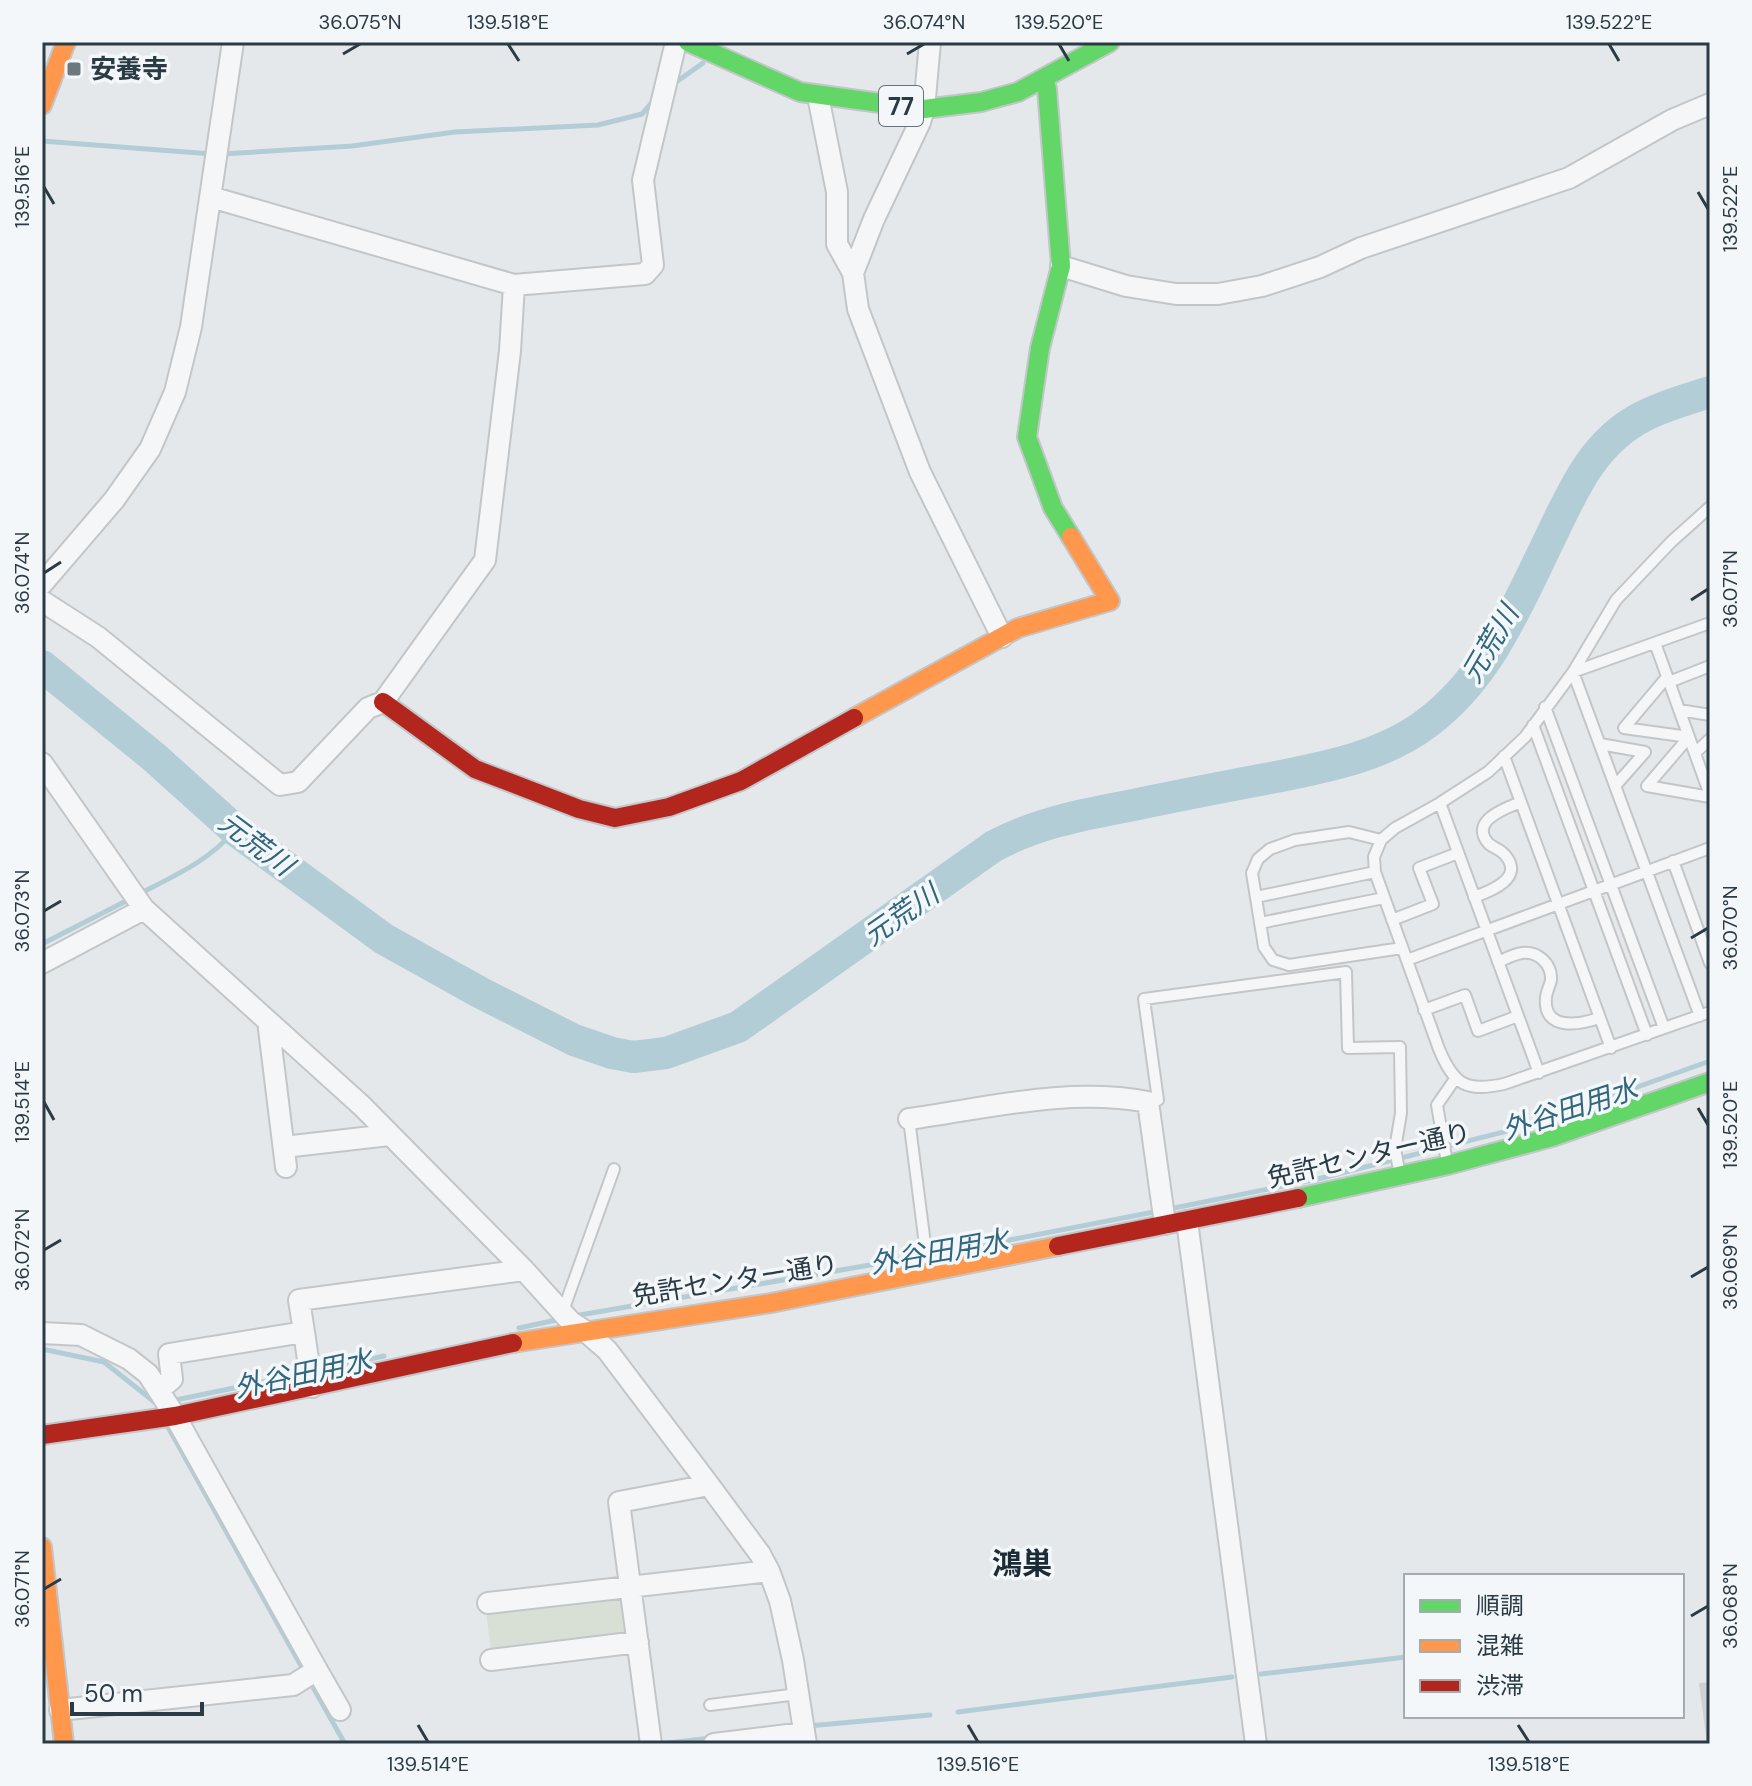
<svg xmlns="http://www.w3.org/2000/svg" width="1752" height="1786" viewBox="0 0 1752 1786" font-family="'DM Sans','Noto Sans JP',sans-serif">
<style>
.green{fill:#d8dfd5}
.lines{fill:none;stroke-linecap:round;stroke-linejoin:round}
.stream{stroke:#b3cdd6;stroke-width:5}
.river{stroke:#b3cdd6;stroke-width:32}
.building{fill:#cdd1d3}
.lane-casing{stroke:#c3c6c8;stroke-width:14}
.street-casing{stroke:#c3c6c8;stroke-width:24}
.fast-casing{stroke:#c3c6c8;stroke-width:22}
.slow-casing{stroke:#c3c6c8;stroke-width:22}
.jam-casing{stroke:#c3c6c8;stroke-width:22}
.lane{stroke:#f5f6f7;stroke-width:10}
.street{stroke:#f5f6f7;stroke-width:20}
.fast{stroke:#63d668;stroke-width:18}
.slow{stroke:#ff974d;stroke-width:18}
.jam{stroke:#b3261e;stroke-width:18}
.ticks{fill:none;stroke:#2a3b46;stroke-width:3}
.poi-dot{fill:#6b787f;stroke:#f4f7f9;stroke-width:3}
.labels{text-anchor:middle;dominant-baseline:central;stroke-width:7;stroke-linejoin:round;paint-order:stroke}
.shield{fill:#f4f7f9;stroke:#67737c;stroke-width:2}
.shield-label{font-size:24px;font-weight:bold;fill:#2a3b46}
.poi-label{font-size:26px;font-weight:bold;fill:#2a3b46;stroke:#f4f7f9;text-anchor:start}
.street-label{font-size:26px;fill:#2a3b46;stroke:#f4f7f9}
.water-label{font-size:28px;font-style:italic;fill:#31667d;stroke:#f4f7f9}
.quarter-label{font-size:30px;font-weight:bold;fill:#1c2c37;stroke:#f4f7f9}
.neatline{fill:none;stroke:#2a3b46;stroke-width:3}
.ticks-label{font-size:20px;text-anchor:middle;fill:#2a3b46}
</style>
<rect width="100%" height="100%" fill="#e5e8ea"/>
<path class="green" d="M631 1587 638 1642 492 1660 485 1603Z"/>
<g class="lines">
<path class="stream" d="M672 85 703 63
M42 141 212 154
M222 154 352 146 455 132 598 125 642 114 655 99
M139 894C174 876 209 861 235 830
M42 944 130 899
M1169 1209 1318 1179 1531 1125 1710 1061
M574 1316 963 1249 1159 1211
M519 1328 561 1319
M42 1349 104 1362 157 1404
M316 1371 384 1356
M171 1401 306 1373
M168 1427 305 1673
M1261 1674 1406 1657
M310 1682 345 1744
M958 1712 1232 1677
M808 1726 930 1715
M660 1744 711 1738"/>
<path class="river" d="M42 666 155 758 235 830 384 939 481 993 574 1040 612 1053 633 1057 666 1053 738 1027 994 846C1041 821 1088 814 1138 804 1186 794 1233 785 1281 776 1331 766 1385 755 1427 723 1490 676 1518 603 1552 534 1574 488 1594 442 1642 417 1662 406 1688 399 1710 392"/>
</g>
<path class="building" d="M1710 1682V1744H1707L1699 1683Z"/>
<g class="lines">
<defs>
<path id="lane" d="M1710 507 1671 542 1616 600 1573 672 1525 737 1488 772 1440 803 1395 828 1381 840 1374 857 1375 872 1439 1049C1454 1085 1466 1092 1504 1084L1710 1012
M1655 643 1710 795
M1667 677 1624 728 1689 737
M1669 682 1710 666
M1545 707 1664 1028
M1679 710 1710 715
M1533 725 1647 1035
M1689 737 1647 786 1710 797
M1600 744 1645 752 1615 786
M1695 753 1710 739
M1504 756 1611 1048
M1440 803 1539 1073
M1381 840 1349 832 1295 840 1270 849 1258 859 1252 873 1264 947 1273 960 1289 965 1402 948
M1673 861 1710 963
M1256 897 1375 872
M1474 897C1491 891 1525 878 1505 855 1501 850 1494 848 1489 844 1468 821 1506 808 1521 802
M1392 920 1433 904 1419 868 1458 853
M1260 923 1384 898
M1407 960 1710 848
M1498 962C1505 959 1514 954 1522 953 1538 951 1552 964 1551 980 1550 986 1546 992 1546 998 1543 1031 1579 1025 1599 1018
M1424 1010 1465 995 1478 1031 1518 1016
M1700 1016 1573 672 1710 623
M1148 1102 1158 1100 1144 999 1346 972 1348 1048 1400 1047 1401 1113 1395 1149 1400 1175
M909 1119 928 1268
M1447 1163 1437 1105 1455 1079
M563 1311 614 1169
M710 1705 798 1694"/>
<path id="street" d="M930 42 924 109 920 122 874 219 853 273 858 309 920 472 1002 637
M818 96 837 192V244L853 273
M211 197 514 285 645 274 653 265 643 180 676 42
M1061 266 1126 286 1176 294H1218L1262 286 1320 267 1361 248 1569 178 1672 120 1710 104
M42 584 114 500 150 449 175 392 191 327 233 42
M42 601 98 637 280 785 298 782 368 708 383 702 485 560 510 351 514 285
M42 763 144 909 362 1106 524 1270 571 1322 585 1331 607 1350 709 1485 760 1554 769 1571 780 1601 793 1660 806 1744
M42 963 144 909
M268 1021 286 1167
M909 1119C988 1108 1068 1087 1148 1102L1165 1224
M284 1147 389 1135
M1187 1221 1256 1744
M304 1332 312 1387
M42 1333 81 1335 129 1359 148 1374 175 1416 317 1670
M159 1390 172 1379 169 1354 304 1332 299 1300 524 1270
M488 1603 769 1571
M491 1660 638 1642
M60 1710 293 1685 317 1670 340 1710
M651 1744 619 1502 709 1485
M714 1744 804 1733"/>
<path id="fast" d="M688 42 800 92 924 109 981 102 1018 92 1110 42
M1044 80 1047 89 1061 266 1040 348 1027 437 1053 508 1071 537
M1298 1198 1448 1165 1552 1137 1710 1082"/>
<path id="slow" d="M42 105 66 42
M854 718 1018 628 1110 601 1071 537
M513 1343 771 1303 1058 1246
M42 1547 64 1744"/>
<path id="jam" d="M383 702 475 769 579 809 615 818 669 807 741 781 854 718
M1058 1246 1298 1198
M42 1435 175 1416 513 1343"/>
</defs>
<use href="#lane" class="lane-casing"/>
<use href="#street" class="street-casing"/>
<use href="#fast" class="fast-casing"/>
<use href="#slow" class="slow-casing"/>
<use href="#jam" class="jam-casing"/>
<use href="#lane" class="lane"/>
<use href="#street" class="street"/>
<use href="#fast" class="fast"/>
<use href="#slow" class="slow"/>
<use href="#jam" class="jam"/>
</g>
<path class="ticks" d="M508 44 519 61M1059 44 1069 61M1609 44 1619 61M343 54 360 44M907 54 924 44M44 187 54 204M1698 192 1708 209M44 573 61 562M1691 600 1708 589M44 911 61 901M1691 938 1708 928M44 1102 54 1120M1698 1108 1708 1125M44 1250 61 1240M1691 1277 1708 1267M44 1589 61 1579M1691 1616 1708 1606M418 1725 428 1742M968 1725 978 1742M1518 1725 1529 1742"/>
<rect class="poi-dot" x="66" y="61" width="16" height="16" rx="4"/>
<g class="labels">
<rect class="shield" x="879" y="86" width="44" height="40" rx="6"/>
<g class="shield-label">
<text x="901" y="106">77</text>
</g>
<g class="poi-label">
<text x="90" y="69">安養寺</text>
</g>
<g class="street-label">
<text transform="translate(1369 1155) rotate(-13)">免許センター通り</text>
<text transform="translate(735 1280) rotate(-9)">免許センター通り</text>
</g>
<g class="water-label">
<text transform="translate(1490 644) rotate(-60)">元荒川</text>
<text transform="translate(256 844) rotate(37)">元荒川</text>
<text transform="translate(901 915) rotate(-35)">元荒川</text>
<text transform="translate(1570 1109) rotate(-18)">外谷田用水</text>
<text transform="translate(939 1252) rotate(-10)">外谷田用水</text>
<text transform="translate(303 1374) rotate(-12)">外谷田用水</text>
</g>
<g class="quarter-label">
<text x="1022" y="1563">鴻巣</text>
</g>
</g>
<rect width="1752" height="1786" fill="none" stroke="#f4f7f9" stroke-width="88"/>
<rect x="1404" y="1574" width="280" height="144" fill="#f4f7f9" stroke="#a3acb1" stroke-width="2"/>
<rect x="1420" y="1600" width="40" height="12" fill="#63d668" stroke="#a3acb1" stroke-width="2"/>
<text x="1476" y="1614" font-size="24" fill="#2a3b46">順調</text>
<rect x="1420" y="1640" width="40" height="12" fill="#ff974d" stroke="#a3acb1" stroke-width="2"/>
<text x="1476" y="1654" font-size="24" fill="#2a3b46">混雑</text>
<rect x="1420" y="1680" width="40" height="12" fill="#b3261e" stroke="#a3acb1" stroke-width="2"/>
<text x="1476" y="1694" font-size="24" fill="#2a3b46">渋滞</text>
<path d="M72 1702v12h130v-12" fill="none" stroke="#2a3b46" stroke-width="4"/>
<text x="84" y="1702" font-size="24" fill="#2a3b46" stroke="#f4f7f9" stroke-width="6" paint-order="stroke">50 m</text>
<rect x="44" y="44" width="1664" height="1698" class="neatline"/>
<g class="ticks-label">
<text x="360" y="29">36.075°N</text>
<text x="508" y="29">139.518°E</text>
<text x="924" y="29">36.074°N</text>
<text x="1059" y="29">139.520°E</text>
<text x="1609" y="29">139.522°E</text>
<text transform="translate(22 187) rotate(-90)" y="7">139.516°E</text>
<text transform="translate(1730 209) rotate(-90)" y="7">139.522°E</text>
<text transform="translate(22 573) rotate(-90)" y="7">36.074°N</text>
<text transform="translate(1730 589) rotate(-90)" y="7">36.071°N</text>
<text transform="translate(22 911) rotate(-90)" y="7">36.073°N</text>
<text transform="translate(1730 928) rotate(-90)" y="7">36.070°N</text>
<text transform="translate(22 1102) rotate(-90)" y="7">139.514°E</text>
<text transform="translate(1730 1125) rotate(-90)" y="7">139.520°E</text>
<text transform="translate(22 1250) rotate(-90)" y="7">36.072°N</text>
<text transform="translate(1730 1267) rotate(-90)" y="7">36.069°N</text>
<text transform="translate(22 1589) rotate(-90)" y="7">36.071°N</text>
<text transform="translate(1730 1606) rotate(-90)" y="7">36.068°N</text>
<text x="428" y="1771">139.514°E</text>
<text x="978" y="1771">139.516°E</text>
<text x="1529" y="1771">139.518°E</text>
</g>
</svg>
